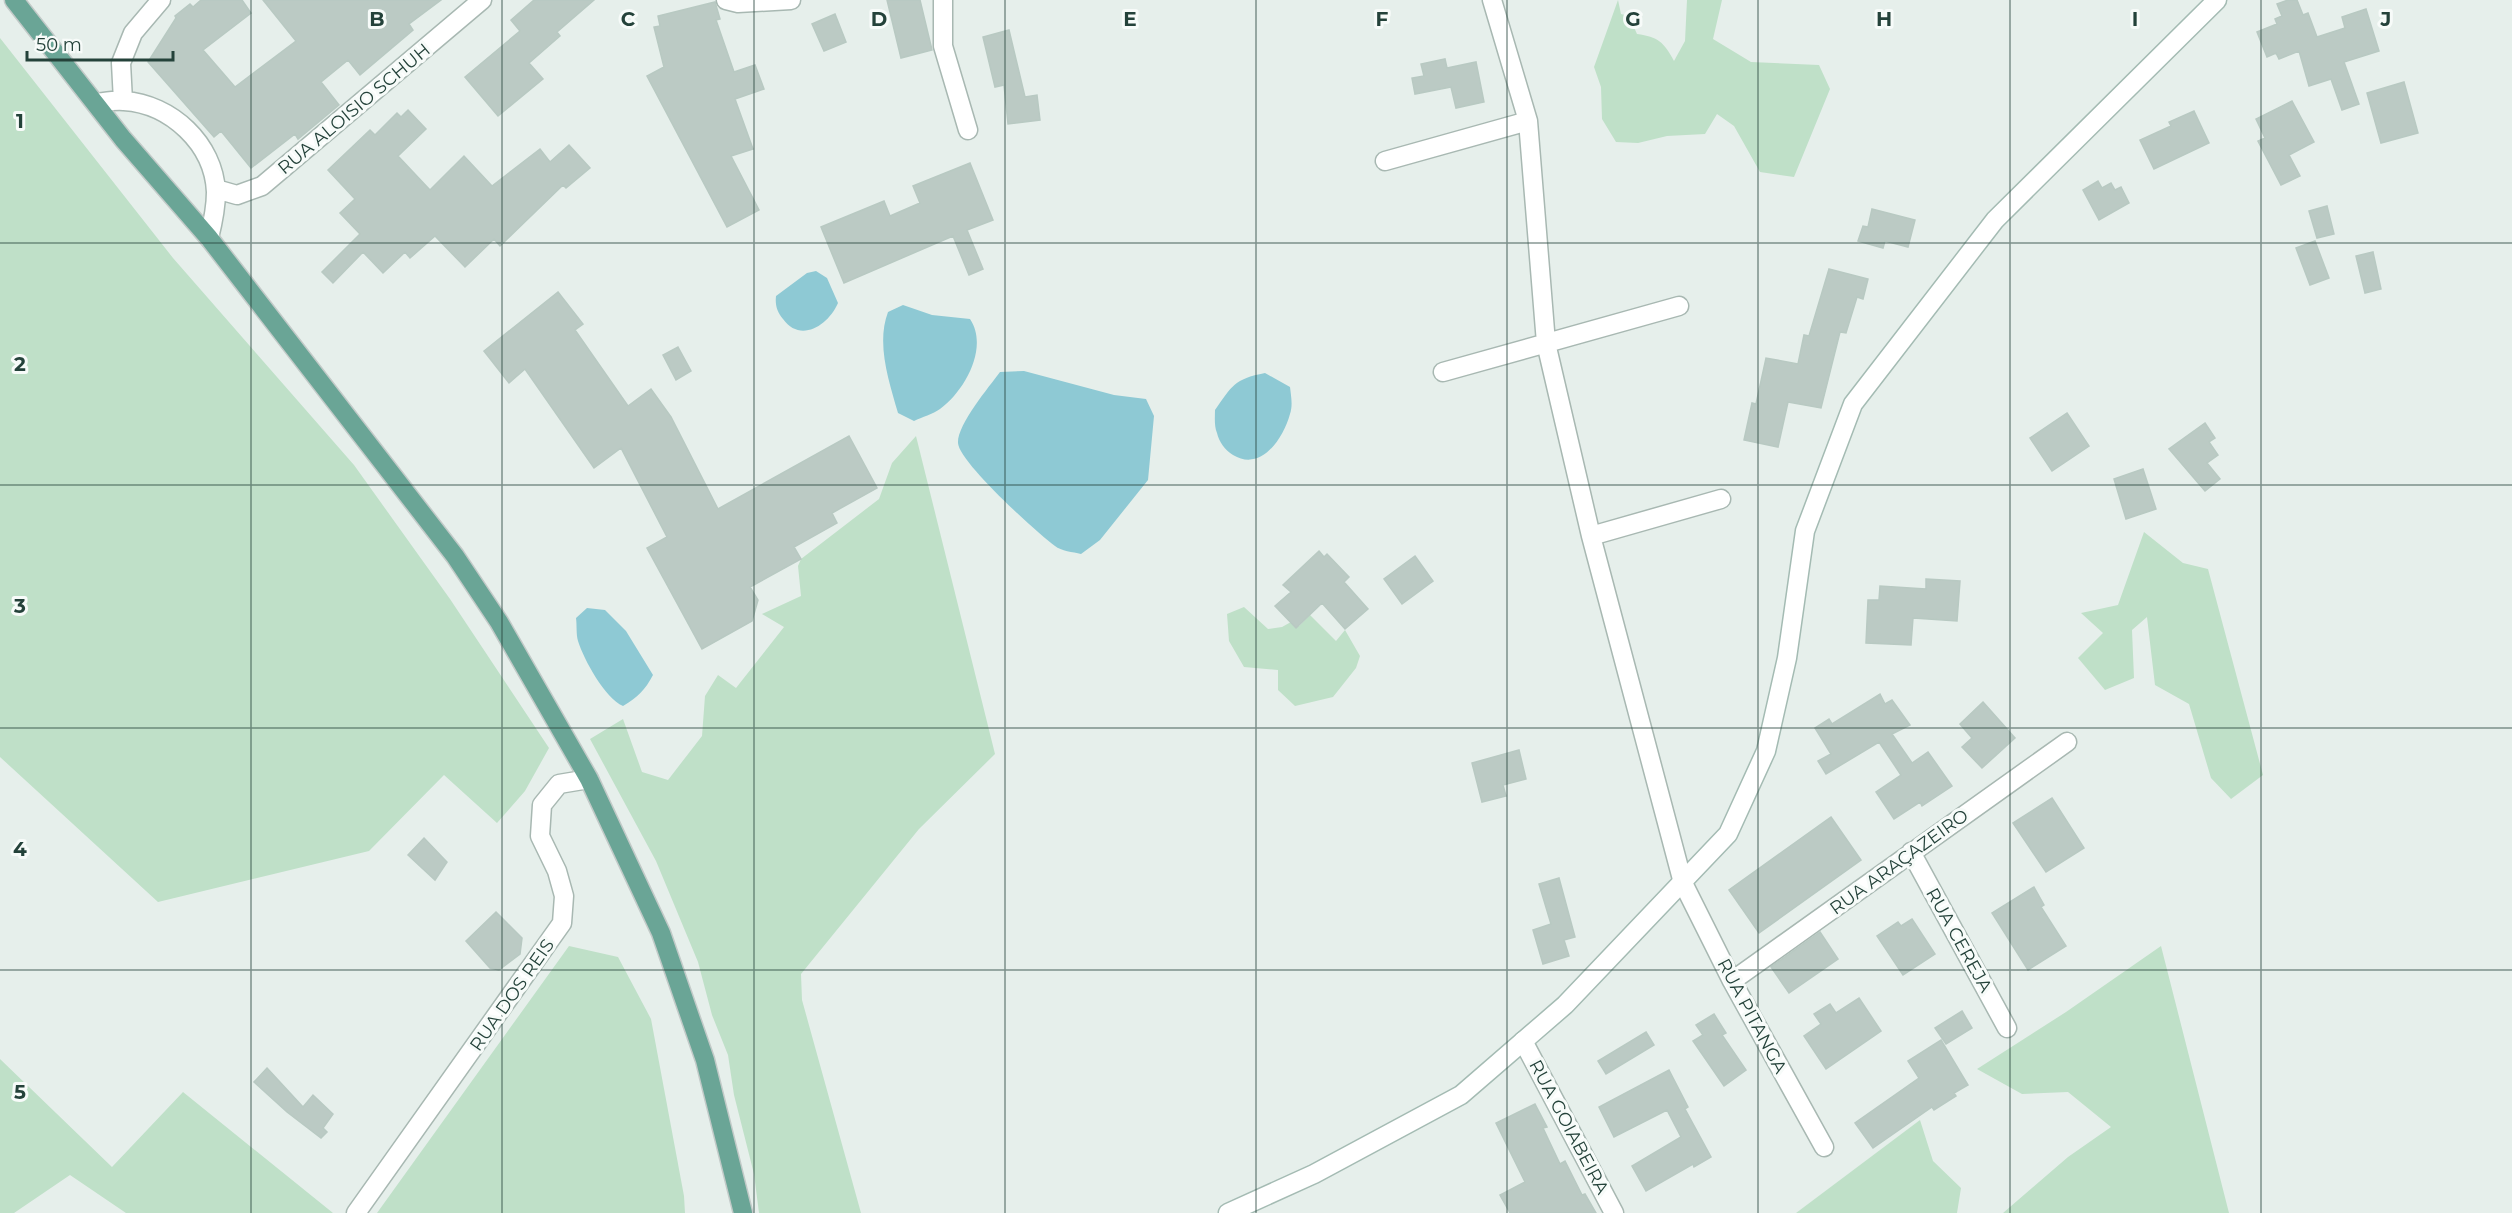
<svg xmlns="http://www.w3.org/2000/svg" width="2512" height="1213" viewBox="0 0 2512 1213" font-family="Montserrat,sans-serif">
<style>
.green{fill:#bfe0c8}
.water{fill:#8ec9d4}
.building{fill:#bbcac4;stroke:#b8c9c2;stroke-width:1.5}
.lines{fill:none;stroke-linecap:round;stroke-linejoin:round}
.street-casing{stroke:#a8b8b2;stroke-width:21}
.secondary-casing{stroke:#a4bbb3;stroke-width:21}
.primary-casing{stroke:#c2cac8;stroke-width:21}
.street{stroke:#fff;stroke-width:18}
.secondary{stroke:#fff;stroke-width:18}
.primary{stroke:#6aa596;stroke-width:18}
.grid{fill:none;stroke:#24423a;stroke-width:1.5;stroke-opacity:0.55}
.labels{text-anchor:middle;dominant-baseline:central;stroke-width:6;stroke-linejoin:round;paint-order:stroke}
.street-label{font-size:18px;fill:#24423a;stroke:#f7fbf9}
.grid-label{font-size:20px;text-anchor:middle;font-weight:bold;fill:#24423a;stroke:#f7fbf9;stroke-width:6;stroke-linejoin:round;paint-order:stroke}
</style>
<rect width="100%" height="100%" fill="#e6efeb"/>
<path class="green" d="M1618 0 1621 14 1629 16 1637 34C1658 37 1664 42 1674 61L1685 41 1687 0H1722L1713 39 1751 62 1819 65 1830 89 1794 177 1760 172 1734 126 1717 114 1705 134 1667 136 1638 143 1616 142 1602 119 1601 87 1594 67Z
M0 38 173 258 354 465 450 599 549 748 525 791 497 823 444 775 369 851 158 902 0 757Z
M916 436 995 754 919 829 801 974 802 1000 861 1213H759L754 1174 734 1095 728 1055 712 1015 698 962 656 861 590 739 623 719 642 772 668 780 702 736 705 696 718 675 736 688 784 627 762 614 801 596 798 566 801 559 879 499 892 463Z
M2144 532 2183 563 2208 569 2263 775 2231 799 2211 778 2189 704 2155 685 2147 617 2132 630 2134 678 2105 690 2078 658 2103 633 2081 613 2118 605Z
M1244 607 1268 629 1282 627 1291 622 1299 626 1310 615 1336 641 1345 630 1360 656 1356 668 1333 697 1295 706 1278 690V670L1244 667 1229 641 1227 614Z
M569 946 618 957 651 1019 684 1196 685 1213H377Z
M2161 946 2229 1213H2003L2068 1157 2111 1127 2068 1092 2022 1094 1977 1069 2066 1012Z
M0 1059 112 1167 183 1092 333 1213H126L70 1175 14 1213H0Z
M1920 1120 1933 1161 1961 1188 1957 1213H1796Z"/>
<path class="water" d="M816 271 827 278 838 303C828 326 800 343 783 319 777 312 775 305 776 296L807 273Z
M903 305 932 315 970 319C989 347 965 391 940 409 933 414 922 417 914 421L898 413C889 381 876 344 888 312Z
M1024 371 1114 395 1146 399 1154 416 1148 480 1100 540 1081 554C1073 552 1061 551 1055 546 1037 533 959 462 958 443 957 425 989 387 1000 372Z
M1265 373 1290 387C1291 396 1293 405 1290 414 1283 439 1261 472 1233 455 1225 450 1219 442 1217 433 1214 426 1215 417 1215 410 1232 386 1234 379 1265 373Z
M587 608 605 610 626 631 653 675C645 690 638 697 623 706 605 698 584 660 578 641 576 634 577 625 576 618Z"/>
<path class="building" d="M201 0H242L251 13 203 50 235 87 296 41 263 0H441L409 24 413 30 360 75 348 60 321 82 339 105 298 139 295 134 251 168 221 131 214 137 148 62 176 18 175 16 190 4 193 7Z
M534 0H594L557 32 560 36 529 63 543 79 498 116 465 77 520 31 511 20Z
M887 0H920L932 50 901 58Z
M2288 0H2297L2303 15 2308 13 2317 37 2345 28 2342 17 2366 9 2379 51 2344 62 2359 104 2342 110 2331 79 2309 86 2299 51 2279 59 2276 53 2267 57 2257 32 2277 24 2275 19 2282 16 2277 4Z
M715 2 720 19 716 20 734 72 755 65 764 89 735 99 753 149 731 156 759 210 727 227 647 76 664 67 654 27 660 26 658 16Z
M835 14 846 42 824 51 812 24Z
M1009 30 1025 97 1037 95 1040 120 1008 124 1004 85 995 87 983 37Z
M1445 59 1447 68 1476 62 1484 102 1456 108 1451 87 1415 94 1412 78 1424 76 1421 64Z
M2404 82 2418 133 2381 143 2367 93Z
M2292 101 2314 142 2289 155 2300 176 2281 185 2258 141 2265 138 2256 119Z
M408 110 426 129 398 156 430 190 464 156 492 186 540 149 550 162 569 145 590 168 566 188 563 185 500 246 494 239 465 267 435 236 410 258 405 252 383 273 363 252 333 283 322 272 360 234 340 213 355 199 328 170 370 130 375 135 397 113 401 117Z
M2194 111 2209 143 2154 169 2140 140 2171 126 2169 122Z
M970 163 993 220 967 230 983 269 969 275 953 236 844 283 821 227 884 201 890 216 920 203 913 186Z
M2098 181 2102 188 2111 183 2115 190 2121 187 2129 203 2099 220 2083 190Z
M2327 206 2334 234 2317 238 2309 211Z
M1872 209 1915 220 1908 247 1885 241 1883 248 1858 241 1863 226 1868 227Z
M2315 241 2329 278 2310 285 2296 248Z
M2373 252 2381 289 2365 293 2356 256Z
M1829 269 1868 279 1863 299 1857 297 1846 333 1840 332 1821 408 1788 402 1778 447 1744 440 1752 403 1756 404 1766 358 1798 364 1804 335 1809 336Z
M558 292 583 324 575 330 628 406 651 389 671 417 718 509 849 436 877 488 832 513 837 523 794 547 801 559 750 587 758 600 752 621 702 649 647 548 667 537 621 448 594 468 525 369 509 383 484 351Z
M678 347 691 371 676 380 663 355Z
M2067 413 2089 446 2052 471 2030 438Z
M2205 423 2215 438 2209 442 2218 455 2207 463 2220 479 2205 491 2169 449Z
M2143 469 2156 509 2126 519 2114 479Z
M1319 551 1324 557 1327 554 1349 577 1344 582 1368 609 1345 629 1322 603 1296 628 1275 606 1291 592 1283 585Z
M1415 556 1433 581 1402 604 1384 579Z
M1926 579 1960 581 1957 621 1913 618 1911 645 1866 643 1868 600H1879L1880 586 1926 589Z
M1880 694 1885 704 1892 700 1910 725 1892 734 1912 763 1928 752 1952 786 1922 806 1920 802 1894 819 1876 792 1901 775 1879 742 1826 774 1818 761 1831 754 1815 728 1829 719 1832 724Z
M1983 702 2015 738 1982 768 1962 747 1972 738 1960 724Z
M1519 750 1526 779 1503 785 1506 796 1482 802 1472 763Z
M2052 798 2084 848 2046 872 2013 823Z
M1831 817 1861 860 1759 933 1729 890Z
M424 838 447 862 435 880 408 855Z
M1559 878 1575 937 1564 940 1569 956 1543 964 1533 930 1551 924 1539 884Z
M2034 887 2044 905 2041 907 2066 946 2028 970 1992 913Z
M496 912 522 938 520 954 499 970 490 968 466 941Z
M1912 919 1935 954 1903 975 1877 936 1898 922 1901 926Z
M1820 932 1838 959 1789 993 1771 967Z
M1859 998 1881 1031 1826 1069 1804 1036 1821 1024 1814 1014 1830 1004 1836 1013Z
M1962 1011 1972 1028 1946 1044 1935 1028Z
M1714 1014 1726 1033 1722 1035 1746 1070 1724 1086 1693 1041 1703 1035 1696 1025Z
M1646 1032 1654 1045 1606 1074 1598 1061Z
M1941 1040 1968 1085 1954 1093 1956 1096 1934 1110 1932 1107 1873 1148 1855 1123 1919 1078 1908 1061Z
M267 1068 303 1107 313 1095 333 1114 323 1128 327 1132 321 1138 287 1112 254 1082Z
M1669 1070 1688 1107 1685 1109 1711 1157 1694 1167 1693 1164 1646 1191 1632 1166 1681 1137 1667 1110 1614 1137 1599 1107Z
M1535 1104 1547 1127 1543 1128 1560 1164 1565 1161 1582 1195 1585 1194 1596 1213H1510L1500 1195 1525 1182 1496 1123Z"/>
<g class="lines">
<defs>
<path id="street" d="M726 0 738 3 791 0
M943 0V46L968 130
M1492 0 1528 121 1546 343 1591 536 1683 883 1732 981 1824 1147
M123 101 121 63 133 33 161 0
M96 103C105 102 115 100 124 101 171 104 214 144 216 192 216 208 213 222 209 238
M1385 161 1528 121
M216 189 237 195 262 186 482 0
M1443 372 1679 306
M1591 536 1721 499
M1911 852 2007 1028
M1732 981 2067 742
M1523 1041 1614 1213
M356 1213 562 923 564 896 557 871 540 836 542 805 559 784 589 779"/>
<path id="secondary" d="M1228 1213 1314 1174 1461 1095 1565 1005 1728 834 1766 751 1787 658 1805 531 1853 404 1995 220 2217 0"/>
<path id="primary" d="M14 0 123 139 209 238 455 556 499 622 589 779 661 933 705 1060 743 1213"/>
</defs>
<use href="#street" class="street-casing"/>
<use href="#secondary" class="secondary-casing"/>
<use href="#primary" class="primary-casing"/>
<use href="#street" class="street"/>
<use href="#secondary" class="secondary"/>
<use href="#primary" class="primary"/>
</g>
<path class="grid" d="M251 0V1213M502 0V1213M754 0V1213M1005 0V1213M1256 0V1213M1507 0V1213M1758 0V1213M2010 0V1213M2261 0V1213M0 243H2512M0 485H2512M0 728H2512M0 970H2512"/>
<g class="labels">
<g class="street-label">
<text transform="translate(354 109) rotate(-40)">RUA ALOISIO SCHUH</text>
<text transform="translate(1899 862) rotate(-36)">RUA ARAÇAZEIRO</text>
<text transform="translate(1959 940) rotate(61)">RUA CEREJA</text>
<text transform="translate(512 995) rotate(-55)">RUA DOS REIS</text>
<text transform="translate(1752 1016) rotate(62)">RUA PITANGA</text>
<text transform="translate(1569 1127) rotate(62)">RUA GOIABEIRA</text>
</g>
</g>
<g class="grid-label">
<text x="377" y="26">B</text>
<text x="628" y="26">C</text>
<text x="879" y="26">D</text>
<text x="1130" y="26">E</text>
<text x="1382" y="26">F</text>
<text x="1633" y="26">G</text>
<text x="1884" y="26">H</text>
<text x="2135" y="26">I</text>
<text x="2386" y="26">J</text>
<text x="20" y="128">1</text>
<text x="20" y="371">2</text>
<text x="20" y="613">3</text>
<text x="20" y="856">4</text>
<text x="20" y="1099">5</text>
</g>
<path d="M27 51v9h146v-9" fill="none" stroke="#24423a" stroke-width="3"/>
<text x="36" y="51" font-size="18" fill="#24423a" stroke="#f7fbf9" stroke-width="4.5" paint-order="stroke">50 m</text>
</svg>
